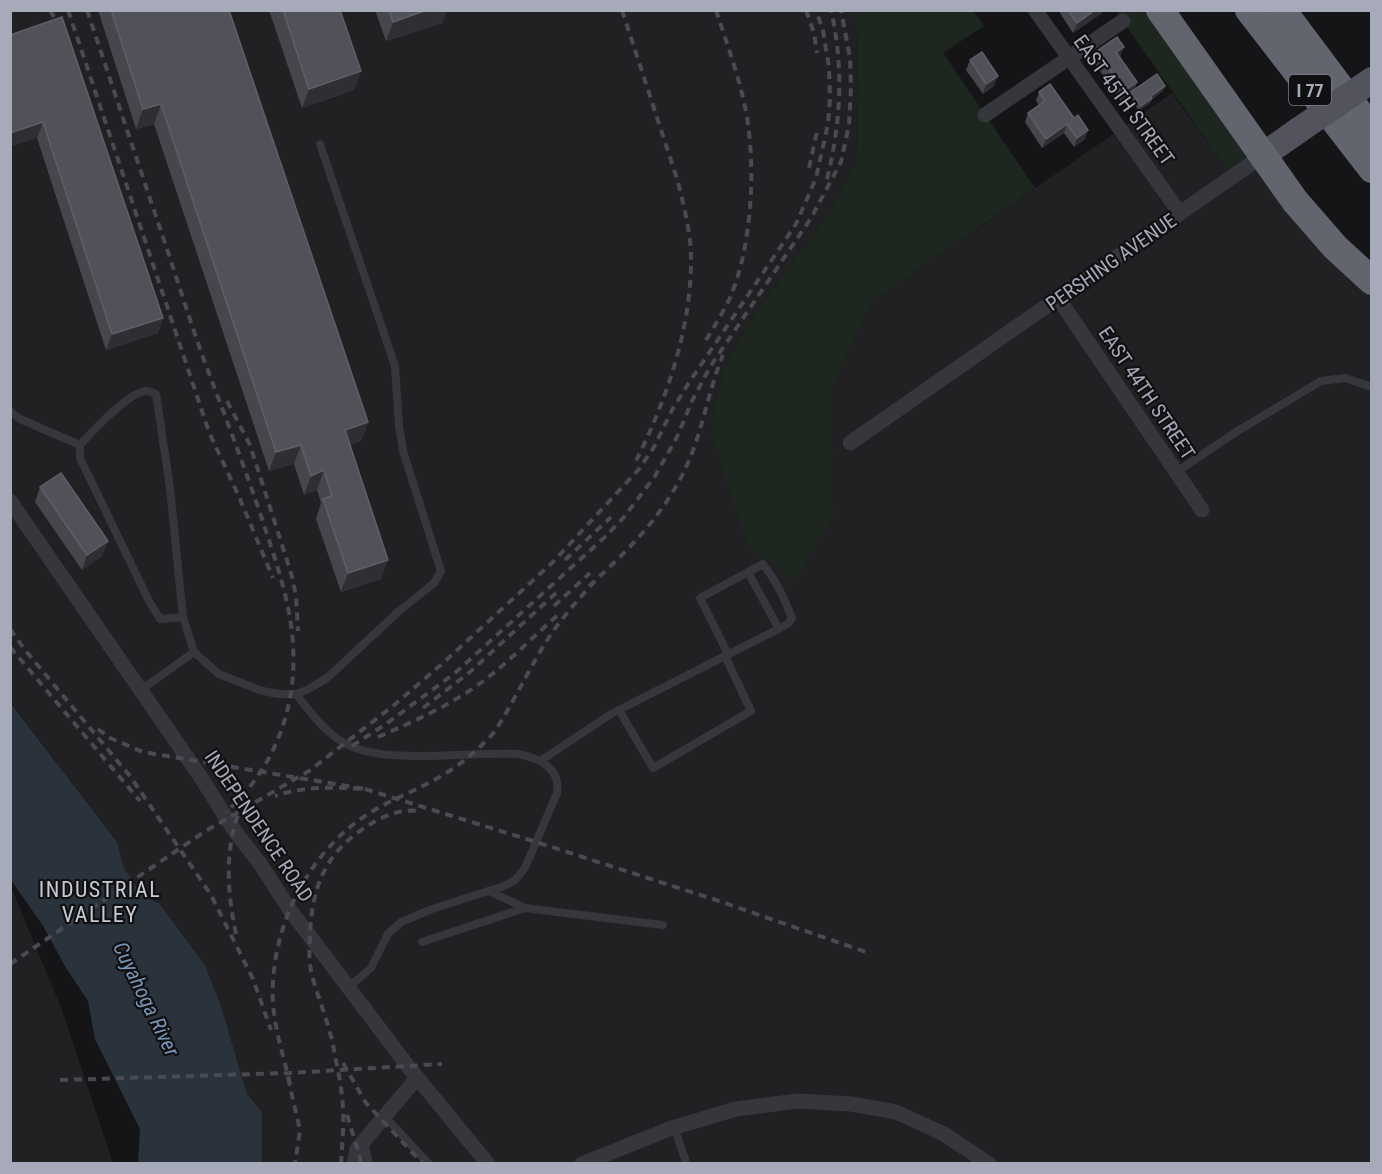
<svg xmlns="http://www.w3.org/2000/svg" width="1382" height="1174" viewBox="0 0 1382 1174" font-family="'Roboto Condensed',sans-serif">
<style>
.built{fill:#212124}
.green{fill:#1d261f}
.water{fill:#2a333c}
.lines{fill:none;stroke-linecap:round;stroke-linejoin:round}
.lane{stroke:#36373d;stroke-width:8}
.street{stroke:#36373d;stroke-width:15}
.primary{stroke:#52535c;stroke-width:26}
.highway{stroke:#62646e;stroke-width:28}
.rail{stroke:#494a52;stroke-width:4;stroke-dasharray:8 6;stroke-linecap:butt}
.primary-bridge{stroke:#52535c;stroke-width:26}
.wall{fill:#46464d}
.shaded-wall{fill:#2e2e33}
.building{fill:#515159;stroke:#5e5f68;stroke-width:1.5}
.labels{text-anchor:middle;dominant-baseline:central;stroke-width:4.5;stroke-linejoin:round;paint-order:stroke}
.shield{fill:#101012;stroke:#797c87;stroke-width:1.5}
.shield-label{font-size:18px;font-weight:bold;fill:#a6aab9}
.street-label{font-size:20px;fill:#a6aab9;stroke:#101012}
.water-label{font-size:21px;font-style:italic;fill:#7a96b6;stroke:#101012}
.quarter-label{font-size:22px;letter-spacing:1.5px;fill:#c7cad4;stroke:#101012}
</style>
<rect width="100%" height="100%" fill="#151517"/>
<g class="built">
<path d="M 10,11 L 851,11 L 858,35 L 856,161 L 825,219 L 752,318 L 723,369 L 710,430 L 834,515 L 832,389 L 872,302 L 1172,93 L 1232,177 L 1262,156 L 1371,281 L 1371,1163 L 262,1163 L 262,1112 L 247,1094 L 221,1006 L 205,965 L 159,903 L 143,896 L 124,868 L 117,842 L 11,702 Z"/>
<path d="M 11,887 L 62,1010 L 113,1163 L 11,1163 Z"/>
</g>
<g class="green">
<path d="M 851,11 L 973,11 L 984,26 L 943,53 L 1035,188 L 872,302 L 832,389 L 834,515 L 795,581 L 748,545 L 710,430 L 723,369 L 752,318 L 825,219 L 856,161 L 858,36 Z"/>
<path d="M 1116,11 L 1160,11 L 1262,156 L 1232,177 Z"/>
</g>
<path class="water" d="M 10,702 L 117,842 L 124,868 L 143,896 L 159,903 L 205,965 L 221,1006 L 247,1094 L 262,1112 L 262,1163 L 138,1163 L 140,1129 L 95,1039 L 88,1001 L 66,968 L 43,926 L 11,880 Z"/>
<g class="lines">
<g class="lane">
<path d="M 10,411 L 20,419 L 80,445"/>
<path d="M 1175,473 L 1236,432 L 1321,381 L 1345,378 L 1372,387"/>
<path d="M 748,572 L 779,629"/>
<path d="M 183,617 L 160,619 L 149,601 L 80,458 L 80,445 C 92,432 129,391 147,391 C 148,391 154,393 156,394 L 170,488 L 183,617 L 194,652"/>
<path d="M 141,690 L 194,652 L 219,674 L 262,691 L 279,694 L 296,694 L 307,690 L 327,678 L 398,612 L 434,583 L 441,571 L 403,451 L 399,426 L 395,366 L 320,144"/>
<path d="M 296,694 C 311,713 326,734 348,745 C 390,765 471,751 518,754 C 539,758 561,768 557,793 L 525,868 L 515,880 L 504,886 L 432,909 L 401,922 L 388,934 L 371,968 L 349,987"/>
<path d="M 619,710 L 653,768 L 751,711 L 725,656"/>
<path d="M 540,761 L 611,714 L 788,624 L 792,618 C 784,598 777,582 763,564 L 700,598 L 728,654"/>
<path d="M 489,891 L 525,908 L 663,925"/>
<path d="M 422,942 L 525,908"/>
<path d="M 384,1116 L 429,1164"/>
<path d="M 674,1127 L 685,1159 L 685,1164"/>
<path d="M 364,1142 L 369,1164"/>
</g>
<g class="street">
<path d="M 1035,10 L 1180,213"/>
<path d="M 985,115 L 1123,21"/>
<path d="M 1058,298 L 1202,510"/>
<path d="M 850,443 L 1262,156"/>
<path d="M 10,501 L 200,776 L 234,830 L 261,865 L 290,910 L 407,1065 L 488,1164"/>
<path d="M 354,1164 L 357,1149 L 417,1078"/>
<path d="M 582,1164 L 669,1129 L 736,1109 L 797,1101 L 851,1104 L 896,1112 L 944,1134 L 989,1164"/>
</g>
<path class="primary" d="M 1262,156 L 1299,130"/>
<g class="highway">
<path d="M 1160,10 L 1295,201 L 1335,247 L 1372,281"/>
<path d="M 1249,10 L 1372,169"/>
<path d="M 1282,10 L 1372,130"/>
</g>
<g class="rail">
<path d="M 50,10 L 63,34"/>
<path d="M 68,10 L 209,432 L 240,499 L 273,578"/>
<path d="M 87,10 C 113,88 139,166 165,243 C 178,282 190,321 204,360 C 225,416 247,473 266,531 C 278,567 291,607 293,645 C 297,709 274,769 226,812"/>
<path d="M 622,10 L 678,182 C 684,206 690,230 691,255 C 692,327 667,399 635,463"/>
<path d="M 806,10 L 814,33 L 817,53"/>
<path d="M 809,168 L 818,127"/>
<path d="M 827,179 C 841,122 844,68 831,10"/>
<path d="M 706,340 C 714,327 722,314 729,300 C 753,246 757,160 744,102 C 737,71 726,41 716,10"/>
<path d="M 227,401 L 250,445 L 291,573 L 296,596 L 298,631"/>
<path d="M 565,560 L 611,517"/>
<path d="M 589,586 C 628,551 665,514 687,465 C 703,430 708,391 723,355"/>
<path d="M 554,606 L 590,573"/>
<path d="M 10,629 L 25,650 L 130,776 L 211,895 L 253,979 L 271,1030"/>
<path d="M 10,647 L 140,801"/>
<path d="M 423,708 L 470,672 L 557,592"/>
<path d="M 98,729 L 110,738 L 143,752 L 365,789 C 335,787 304,786 275,796"/>
<path d="M 378,737 C 417,720 458,702 491,675 C 515,656 537,633 560,613"/>
<path d="M 352,746 L 386,724 L 455,673 L 606,536 L 624,517 L 655,476 L 677,437 L 692,401 L 710,367 L 811,218 L 841,162 L 849,125 L 851,87 L 850,58 L 841,10"/>
<path d="M 365,789 L 536,842 L 716,900 L 866,952"/>
<path d="M 236,934 C 227,891 224,848 241,807"/>
<path d="M 10,964 L 204,832 L 309,771 L 393,706 L 443,663 L 553,562 L 639,469 L 654,447 L 672,410 L 690,381 L 796,224 L 816,178 L 828,124 L 830,99 L 829,67 L 823,31 L 816,10"/>
<path d="M 343,1063 L 366,1103 L 423,1164"/>
<path d="M 288,1078 L 300,1130 L 295,1164"/>
<path d="M 60,1080 L 289,1073 L 442,1064"/>
<path d="M 290,1084 C 284,1058 275,1031 273,1004 C 269,932 305,856 365,816 C 387,801 411,793 434,780 C 453,770 470,757 485,742 C 494,734 500,723 506,713 C 519,690 531,667 544,645 C 558,622 576,602 595,581"/>
<path d="M 347,1115 L 362,1164"/>
<path d="M 341,1164 C 342,1146 344,1126 343,1108 C 342,1088 337,1065 333,1045 C 328,1021 318,998 312,975 C 309,963 309,950 310,938 C 311,894 322,857 360,831 C 377,819 397,808 419,811"/>
</g>
<path class="primary-bridge" d="M 1299,130 L 1372,80"/>
</g>
<g class="wall">
<path d="M 98,10 L 229,10 L 368,422 L 361,441 L 350,445 L 381,579 L 341,592 L 316,519 L 321,503 L 317,490 L 304,495 L 294,464 L 269,471 L 154,124 L 136,129 Z"/>
<path d="M 269,10 L 340,10 L 361,71 L 354,90 L 302,108 Z"/>
<path d="M 375,10 L 447,10 L 442,23 L 386,41 Z"/>
<path d="M 1058,10 L 1103,10 L 1102,13 L 1073,33 Z"/>
<path d="M 10,35 L 163,318 L 158,333 L 106,350 L 37,138 Z"/>
<path d="M 1097,51 L 1120,57 L 1137,82 L 1134,91 L 1165,86 L 1163,91 L 1152,99 L 1150,103 L 1139,111 L 1130,97 L 1131,93 L 1121,101 L 1093,61 Z"/>
<path d="M 970,60 L 994,86 L 983,94 L 966,70 Z"/>
<path d="M 1039,92 L 1085,139 L 1074,147 L 1064,133 L 1042,148 L 1025,122 L 1028,113 L 1039,106 L 1036,100 Z"/>
<path d="M 40,487 L 108,541 L 102,556 L 82,570 L 35,502 Z"/>
</g>
<g class="shaded-wall">
<path d="M 427,10 L 447,10 L 442,23 L 386,41 L 393,22 Z"/>
<path d="M 1095,10 L 1103,10 L 1102,13 L 1073,33 L 1077,23 Z"/>
<path d="M 1124,47 L 1120,57 L 1116,52 Z"/>
<path d="M 361,71 L 354,90 L 302,108 L 309,89 Z"/>
<path d="M 998,76 L 994,86 L 983,94 L 986,84 Z"/>
<path d="M 1137,82 L 1133,92 L 1121,101 L 1124,91 Z"/>
<path d="M 1165,86 L 1163,91 L 1152,99 L 1150,103 L 1139,111 L 1141,106 L 1151,96 Z"/>
<path d="M 161,104 L 154,124 L 136,129 L 143,109 Z"/>
<path d="M 43,122 L 37,138 L 10,147 L 10,133 Z"/>
<path d="M 1067,124 L 1064,133 L 1042,148 L 1046,139 Z"/>
<path d="M 1088,130 L 1085,139 L 1074,147 L 1077,138 Z"/>
<path d="M 163,318 L 158,333 L 106,350 L 112,334 Z"/>
<path d="M 368,422 L 361,441 L 338,450 L 345,430 Z"/>
<path d="M 301,445 L 294,464 L 269,471 L 276,452 Z"/>
<path d="M 324,470 L 317,490 L 304,495 L 311,476 Z"/>
<path d="M 108,541 L 102,556 L 82,570 L 87,555 Z"/>
<path d="M 388,560 L 381,579 L 341,592 L 348,573 Z"/>
</g>
<g class="building">
<path d="M 111,10 L 229,10 L 368,422 L 345,430 L 388,560 L 348,573 L 323,499 L 332,496 L 324,470 L 311,476 L 301,445 L 276,452 L 161,104 L 143,109 Z"/>
<path d="M 283,10 L 340,10 L 361,71 L 309,89 Z"/>
<path d="M 389,10 L 427,10 L 393,22 Z"/>
<path d="M 1068,10 L 1095,10 L 1077,23 Z"/>
<path d="M 62,17 L 163,318 L 112,334 L 43,122 L 10,133 L 10,35 Z"/>
<path d="M 1117,37 L 1124,47 L 1116,52 L 1137,82 L 1124,91 L 1097,51 Z"/>
<path d="M 982,52 L 998,76 L 986,84 L 970,60 Z"/>
<path d="M 1157,74 L 1165,86 L 1151,96 L 1152,98 L 1141,106 L 1131,92 Z"/>
<path d="M 1050,84 L 1074,118 L 1078,115 L 1088,130 L 1077,138 L 1067,124 L 1046,139 L 1028,113 L 1045,101 L 1039,92 Z"/>
<path d="M 61,473 L 108,541 L 87,555 L 40,487 Z"/>
</g>
<g class="labels">
<rect class="shield" x="1289" y="75" width="42" height="30" rx="4.5"/>
<g class="shield-label">
<text x="1310" y="90">I 77</text>
</g>
<g class="street-label">
<text transform="translate(1124 100) rotate(54)">EAST 45TH STREET</text>
<text transform="translate(1111 262) rotate(-35)">PERSHING AVENUE</text>
<text transform="translate(1147 393) rotate(56)">EAST 44TH STREET</text>
<text transform="translate(259 826) rotate(56)">INDEPENDENCE ROAD</text>
</g>
<g class="water-label">
<text transform="translate(146 999) rotate(64)">Cuyahoga River</text>
</g>
<g class="quarter-label">
<text x="100" y="889">INDUSTRIAL<tspan x="100" dy="25">VALLEY</tspan></text>
</g>
</g>
<rect width="1382" height="1174" fill="none" stroke="#a6aab9" stroke-width="24"/>
</svg>
